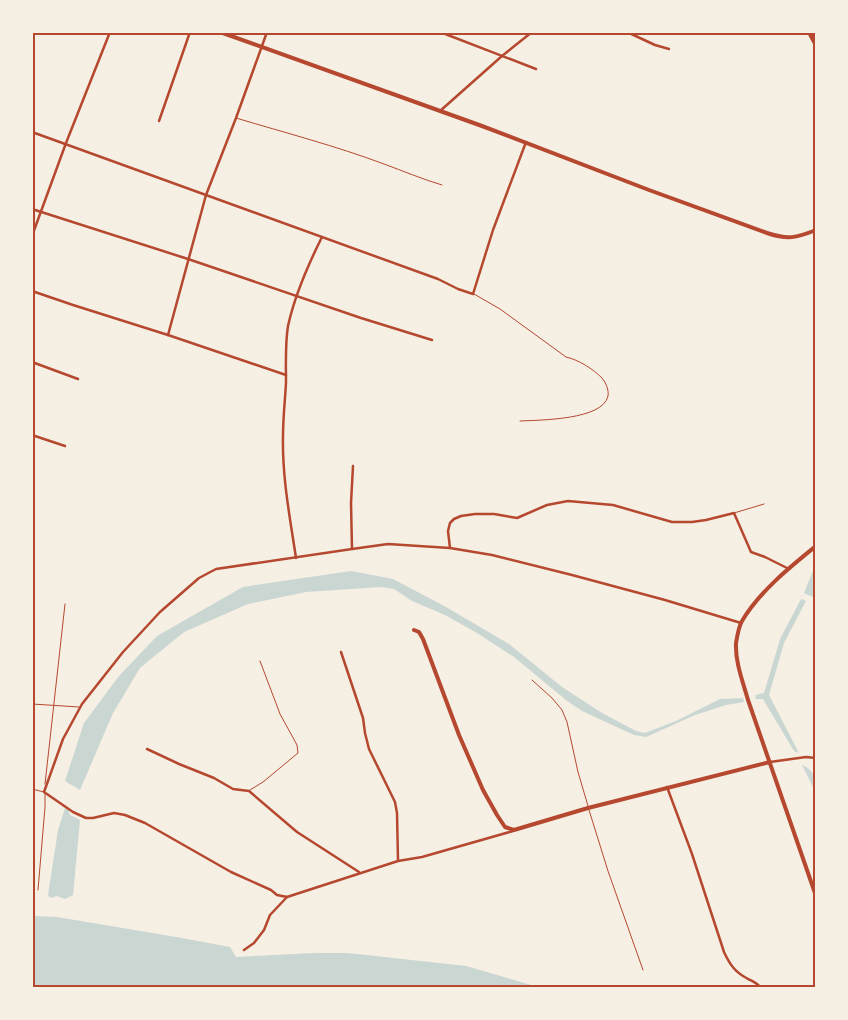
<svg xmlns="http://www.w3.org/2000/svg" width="848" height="1020" viewBox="0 0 848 1020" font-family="Ubuntu,sans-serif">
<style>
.water{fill:#c9d6d2}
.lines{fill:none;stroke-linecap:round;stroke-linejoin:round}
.service{stroke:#b5482f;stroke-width:1}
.minor{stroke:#b5482f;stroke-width:2.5}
.tertiary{stroke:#b5482f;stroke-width:4}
.secondary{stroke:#b5482f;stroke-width:4}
.primary{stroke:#b5482f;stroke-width:4.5}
.neatline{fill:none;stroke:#b5482f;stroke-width:2}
</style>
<rect width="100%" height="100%" fill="#f6efe4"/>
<g class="water">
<path d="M 815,566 L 815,588 L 813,597 L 804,593 L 814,568 Z"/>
<path d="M 351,571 L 393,579 L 446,607 L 509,644 L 562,687 L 602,713 L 636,731 L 645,733 L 676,721 L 720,699 L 743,698 L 744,702 L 726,705 L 695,715 L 646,737 L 634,735 L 582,711 L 566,700 L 514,657 L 477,633 L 445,615 L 412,601 L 394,589 L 381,587 L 306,592 L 248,604 L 184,632 L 140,668 L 113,713 L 80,790 L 65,781 L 84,723 L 119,676 L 157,636 L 243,587 Z"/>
<path d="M 801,599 L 806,601 L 784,643 L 769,695 L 799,753 L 794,751 L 763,699 L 755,699 L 756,695 L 764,693 L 780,639 Z"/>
<path d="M 802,765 C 815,771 816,779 815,791 Z"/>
<path d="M 65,808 L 68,809 L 70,815 L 80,820 L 73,895 L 65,899 L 57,896 L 51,898 L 48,895 L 58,830 Z"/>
<path d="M 33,916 L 57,917 L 176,937 L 230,947 L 236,957 L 315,953 L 348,953 L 466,966 L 538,987 L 33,987 Z"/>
</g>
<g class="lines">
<g class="service">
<path d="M 236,118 C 286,133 336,146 384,164 C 403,171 422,179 442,185"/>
<path d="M 474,294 L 500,309 L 566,357 C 579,360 593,369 602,378 C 606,383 609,390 608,396 C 603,420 540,420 520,421"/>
<path d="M 734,513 L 764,504"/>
<path d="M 532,680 L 552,698 L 562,710 L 567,722 L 578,772 L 588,806"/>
<path d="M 32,704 L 79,707"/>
<path d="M 45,784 L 65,604"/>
<path d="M 32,789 L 44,792"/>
<path d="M 250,790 L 263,782 L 298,753 L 297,745 L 280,714 L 260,661"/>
<path d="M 589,810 L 608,871 L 643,970"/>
<path d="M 38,890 L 45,807 L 45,793"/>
</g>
<g class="minor">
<path d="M 440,32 L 536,69"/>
<path d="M 627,32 L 655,45 L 669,49"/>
<path d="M 440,111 L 502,56 L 532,32"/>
<path d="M 159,121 L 190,32"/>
<path d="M 32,132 L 438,279 L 458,289 L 473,294 L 493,230 L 526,142"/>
<path d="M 32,209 L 188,259 L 361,318 L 432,340"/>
<path d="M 32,236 L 66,143 L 110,32"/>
<path d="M 32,291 L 73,305 L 168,335 L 286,375"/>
<path d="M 168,335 L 206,195 L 236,118 L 267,32"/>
<path d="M 32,362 L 78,379"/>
<path d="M 32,435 L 65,446"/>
<path d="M 450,548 L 448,531 L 450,523 L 454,519 L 461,516 L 475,514 L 494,514 L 517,518 L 547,505 L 568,501 L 613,505 L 672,522 L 692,522 L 706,520 L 734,513 L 751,552 L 765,557 L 789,569"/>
<path d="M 352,549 L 351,503 L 353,466"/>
<path d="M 296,558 C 290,518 282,477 283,436 C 283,418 285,401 286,383 C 286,364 285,344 288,326 C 295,294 308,265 322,237"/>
<path d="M 341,652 L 363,718 L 365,733 L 369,749 L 395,802 L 397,813 L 398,860"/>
<path d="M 147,749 L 179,764 L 214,778 L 233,789 L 249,791 L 297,832 L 359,872"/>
<path d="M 770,762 L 806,757 L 816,758"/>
<path d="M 667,787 L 692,854 L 724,952 C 730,965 735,972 748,979 C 753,981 757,983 761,988"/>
<path d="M 287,897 L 277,895 L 271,890 L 231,872 L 145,823 L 125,815 L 114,813 L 93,818 L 86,818 L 73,812 L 44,792 L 63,739 L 82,704 L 123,652 L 160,612 L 199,578 L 216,569 L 352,549 L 388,544 L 450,548 L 492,555 L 572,575 L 665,600 L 741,623"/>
<path d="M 244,950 L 254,943 L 264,930 L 270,915 L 287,897 L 398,861 L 422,857 L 513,831"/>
</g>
<g class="tertiary">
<path d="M 816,546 C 790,567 759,592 742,621 C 739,626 737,637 736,643 C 735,662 743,682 748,700 L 816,896"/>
<path d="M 414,630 L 419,632 L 423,639 L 459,735 L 483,790 L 497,815 L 505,827 L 514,830 L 588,808 L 770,762"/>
</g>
<path class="secondary" d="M 220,32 L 482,126 L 649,190 L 767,233 C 788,240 796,238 816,230"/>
<path class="primary" d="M 809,32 L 816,45"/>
</g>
<rect width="848" height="1020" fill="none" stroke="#f6efe4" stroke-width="68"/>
<rect x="34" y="34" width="780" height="952" class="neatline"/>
</svg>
